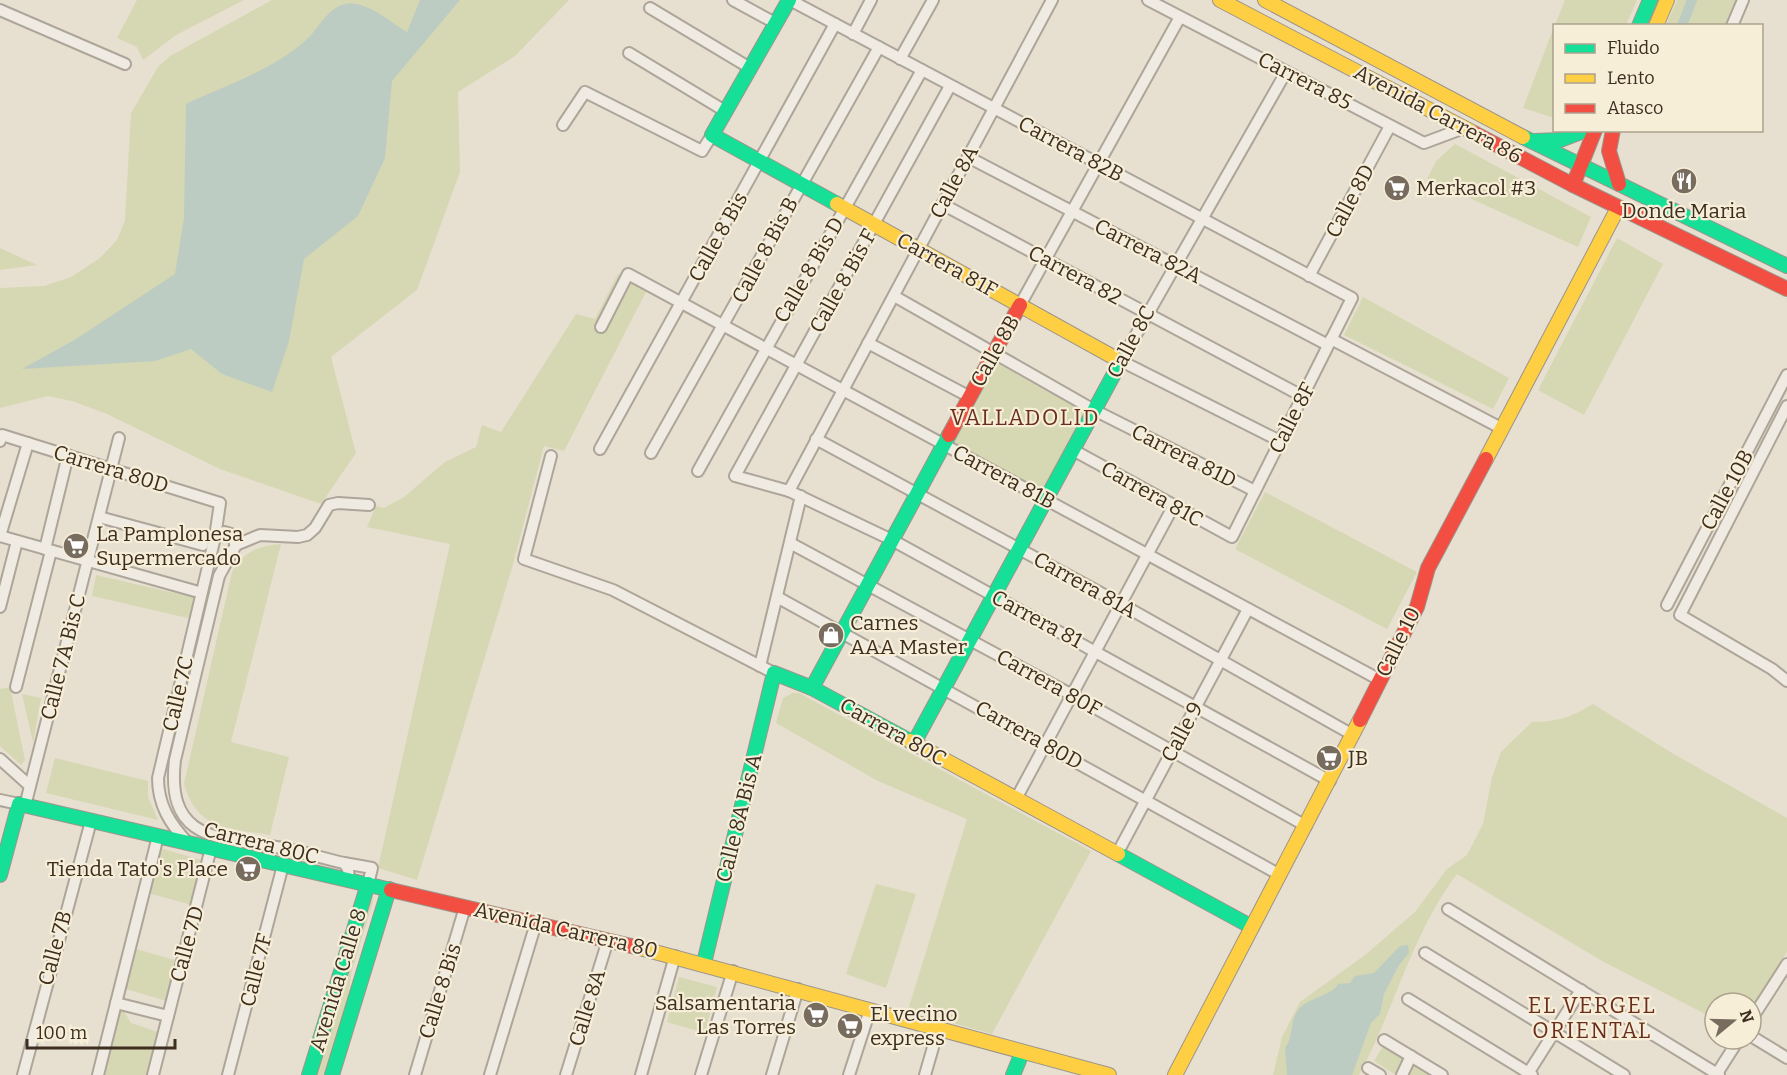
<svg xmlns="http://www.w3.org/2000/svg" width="1787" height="1075" viewBox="0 0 1787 1075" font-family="Bitter,serif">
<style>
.green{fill:#d6d7b3}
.water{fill:#bcccc2}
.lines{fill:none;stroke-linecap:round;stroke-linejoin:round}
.canal{stroke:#bcccc2;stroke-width:10}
.street-casing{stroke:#ada599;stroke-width:14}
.fast-casing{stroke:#9c958a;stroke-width:16}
.slow-casing{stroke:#9c958a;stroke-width:16}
.jam-casing{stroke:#9c958a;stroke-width:16}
.street{stroke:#efebe3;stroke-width:10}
.fast{stroke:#16e098;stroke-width:14}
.slow{stroke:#ffcf43;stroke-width:14}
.jam{stroke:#f24e42;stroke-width:14}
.labels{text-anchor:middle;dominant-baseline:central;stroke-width:4.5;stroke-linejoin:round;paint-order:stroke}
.street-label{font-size:21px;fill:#3d2e20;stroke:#f7eed8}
.poi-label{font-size:21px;fill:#3d2e20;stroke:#f7eed8;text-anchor:start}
.neighbourhood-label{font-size:22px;letter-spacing:1.5px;fill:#6b2e1e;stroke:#f7eed8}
</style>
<rect width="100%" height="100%" fill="#e7e0d1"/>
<g class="green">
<path d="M 137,0 L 244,0 L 176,35 L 143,60 L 137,47 L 117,38 Z"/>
<path d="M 272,0 L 569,0 L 515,56 L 458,92 L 460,172 L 417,290 L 331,357 L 356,453 L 321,504 L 220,469 L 107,414 L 72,401 L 48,396 L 0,408 L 0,288 L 44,286 L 71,277 L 100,258 L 117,240 L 125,220 L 131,113 L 158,67 L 170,56 Z"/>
<path d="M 1565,0 L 1637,0 L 1626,25 L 1555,25 Z"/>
<path d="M 1677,0 L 1737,0 L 1726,25 L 1666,25 Z"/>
<path d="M 1554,27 L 1554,118 L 1523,108 Z"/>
<path d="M 1455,144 L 1591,217 L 1578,247 L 1427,179 L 1436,161 Z"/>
<path d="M 1617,238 L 1663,264 L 1584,415 L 1538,390 Z"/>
<path d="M 0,248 L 37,265 L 0,270 Z"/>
<path d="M 618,274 L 646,292 L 564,451 L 544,446 L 512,568 L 417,880 L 378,868 L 450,544 L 367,527 L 376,506 L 384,508 L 404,497 L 445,462 L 476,447 L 482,425 L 501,432 L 576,314 L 595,319 Z"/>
<path d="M 1363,297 L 1509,378 L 1493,409 L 1344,335 Z"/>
<path d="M 997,363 L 1086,413 L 1042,494 L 952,443 Z"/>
<path d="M 1265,492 L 1417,572 L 1387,629 L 1235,549 Z"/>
<path d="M 281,544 L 231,742 L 289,757 L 270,835 C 228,828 197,830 184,784 L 232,572 C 244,551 258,546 281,544 Z"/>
<path d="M 96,575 L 196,598 L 192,619 L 92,596 Z"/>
<path d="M 10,687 L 25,760 L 21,765 L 0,746 L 0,689 Z"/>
<path d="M 793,693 L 799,693 L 1091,851 L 992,1034 L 908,1010 L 967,819 L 878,781 L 776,723 L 783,698 Z"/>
<path d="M 22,694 L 41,698 L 33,743 Z"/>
<path d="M 1593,704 L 1672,753 L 1787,818 L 1787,952 L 1751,1010 L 1751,1003 L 1715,1003 L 1715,1019 L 1602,961 L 1457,874 C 1411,935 1395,1009 1359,1075 L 1273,1075 L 1282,1037 L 1300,1002 L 1365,955 L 1415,912 L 1447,869 L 1467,855 L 1483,824 L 1492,777 L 1501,752 L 1532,722 C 1556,722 1572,717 1593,704 Z"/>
<path d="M 55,758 L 148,781 L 148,797 L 158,820 L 46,793 Z"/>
<path d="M 160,848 L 205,861 L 192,905 L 148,893 Z"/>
<path d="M 876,884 L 916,894 L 886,988 L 846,974 Z"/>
<path d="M 372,896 L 373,902 L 352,970 L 346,1011 L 327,1075 L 314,1075 Z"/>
<path d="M 133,948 L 178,961 L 167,1001 L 122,988 Z"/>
<path d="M 679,977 L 717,987 L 705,1033 L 667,1022 Z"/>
<path d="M 119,1009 L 125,1013 L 131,1023 L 158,1032 L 148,1075 L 103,1075 Z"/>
<path d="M 1383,1046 L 1431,1075 L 1396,1075 L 1374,1061 Z"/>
</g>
<g class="water">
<path d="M 420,0 L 460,0 L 392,81 L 385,158 L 358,216 L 304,259 L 289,341 L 272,392 L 222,374 L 191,349 L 155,361 L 22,369 L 76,339 L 175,274 L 184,218 L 186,104 C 225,86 272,70 305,41 C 318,30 326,9 345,4 C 366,0 390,22 407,32 Z"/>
<path d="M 1408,945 L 1409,953 L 1399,965 L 1384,994 L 1380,1014 L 1371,1023 L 1352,1075 L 1287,1075 L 1285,1048 C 1294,1037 1289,1021 1299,1009 C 1309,997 1332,996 1338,984 L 1350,983 L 1355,976 L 1374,973 L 1400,946 Z"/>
</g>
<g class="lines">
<path class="canal" d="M 1682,26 L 1692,0"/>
<defs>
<g id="street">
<path d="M 733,0 L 775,23"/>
<path d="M 790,0 L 1352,298 L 1232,537 L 1073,450"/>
<path d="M 1148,0 L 1424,143 L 1464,128"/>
<path d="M 650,8 L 750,68"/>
<path d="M 0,10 L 125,64"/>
<path d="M 1732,26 L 1743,0"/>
<path d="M 853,34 L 871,0"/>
<path d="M 629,53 L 725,111"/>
<path d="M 900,59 L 933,0"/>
<path d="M 950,86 L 735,476 L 789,491 L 892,540 L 1330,781"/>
<path d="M 563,125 L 585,92 L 702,151 L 712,135"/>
<path d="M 968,157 L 1328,345"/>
<path d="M 942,204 L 1302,396"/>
<path d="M 1309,276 L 1390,126"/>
<path d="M 894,296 L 1094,410 L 1255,491"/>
<path d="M 1020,305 L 1180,17"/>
<path d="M 601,327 L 628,274 L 1380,680"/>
<path d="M 1331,339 L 1501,428"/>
<path d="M 868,343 L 970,397"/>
<path d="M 1787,406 L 1680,615 L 1772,669 L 1787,681"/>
<path d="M 816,439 L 1121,604 L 1353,735"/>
<path d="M 0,441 L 2,435 L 220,503 L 215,537 L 158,778 C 158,805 170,824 188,843"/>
<path d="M 1280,441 L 1121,361 L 1286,72"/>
<path d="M 600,449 L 835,24"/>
<path d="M 651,453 L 879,47"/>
<path d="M 551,456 L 524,559 L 613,590 L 774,673"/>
<path d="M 698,471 L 922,70"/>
<path d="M 789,491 L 1052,0"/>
<path d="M 99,517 L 203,545"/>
<path d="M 0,536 L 195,591"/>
<path d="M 0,536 L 28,443"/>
<path d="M 215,537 L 224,532 L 231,534 L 236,545 L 219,576 L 175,760 C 166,838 214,838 276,847 C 299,850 321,858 344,863 L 348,869 L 349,880"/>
<path d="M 790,543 L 1072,695 L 1306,826"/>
<path d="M 236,545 L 260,535 L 298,537 L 307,535 L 315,528 L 329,505 L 338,503 L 369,505"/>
<path d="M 45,549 L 68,455"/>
<path d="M 777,597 L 1280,875"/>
<path d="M 1667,605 L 1787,375"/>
<path d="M 0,607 L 17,541"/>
<path d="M 760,666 L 801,496"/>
<path d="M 16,687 L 51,551"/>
<path d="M 0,759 L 30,786"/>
<path d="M 1016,799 L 1174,505"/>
<path d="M 0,800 L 19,804"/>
<path d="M 25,806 L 119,438"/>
<path d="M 1117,854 L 1248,609"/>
<path d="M 344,863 L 372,868 L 368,884"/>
<path d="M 1448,909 L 1719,1075"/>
<path d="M 1425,953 L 1624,1075"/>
<path d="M 1408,999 L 1532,1075"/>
<path d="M 116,1003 L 168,1016"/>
<path d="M 1751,1020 L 1787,964"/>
<path d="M 1751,1036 L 1787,1058"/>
<path d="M 1384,1040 L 1442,1075"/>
<path d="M 1368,1068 L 1380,1075"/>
<path d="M 23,1075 L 91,821"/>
<path d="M 98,1075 L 158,836"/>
<path d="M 153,1075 L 211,848"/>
<path d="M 228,1075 L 283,865"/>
<path d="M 415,1075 L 465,907"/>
<path d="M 490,1075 L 536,923"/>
<path d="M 566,1075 L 608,940"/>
<path d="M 641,1075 L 675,956"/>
<path d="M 701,1075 L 733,971"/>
<path d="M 772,1075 L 798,989"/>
<path d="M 849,1075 L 870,1010"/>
<path d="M 925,1075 L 938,1030"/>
<path d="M 1402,1075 L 1411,1056"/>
<path d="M 1527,1075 L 1581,990"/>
<path d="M 1716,1075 L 1739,1039"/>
</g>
<g id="fast">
<path d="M 789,0 L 712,135 L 837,204"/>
<path d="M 1639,26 L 1650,0"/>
<path d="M 1523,137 L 1787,266"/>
<path d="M 1534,141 L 1560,140 L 1586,130"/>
<path d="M 812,688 L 949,435"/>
<path d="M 914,743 L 1121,361 L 1115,358"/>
<path d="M 1118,854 L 1252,927"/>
<path d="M 0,875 L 19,804 L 391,890"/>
<path d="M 704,963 L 774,673 L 812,688 L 910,741"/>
<path d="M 309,1075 L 368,884"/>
<path d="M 332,1075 L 389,889"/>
<path d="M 1013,1075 L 1022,1053"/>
</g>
<g id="slow">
<path d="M 1220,0 L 1474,133"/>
<path d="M 1265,0 L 1523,137"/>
<path d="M 1656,26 L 1667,0"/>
<path d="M 837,204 L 1115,358"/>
<path d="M 1486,459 L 1618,208"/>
<path d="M 910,741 L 1118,854"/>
<path d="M 640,948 L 1109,1075"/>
<path d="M 1175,1075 L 1360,720"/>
</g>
<g id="jam">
<path d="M 1613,130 L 1609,151 L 1619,184"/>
<path d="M 1474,133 L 1573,185 L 1787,289"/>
<path d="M 1573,185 L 1595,130"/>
<path d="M 949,435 L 1020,305"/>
<path d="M 1360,720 L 1417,607 L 1428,568 L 1486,459"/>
<path d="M 391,890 L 640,948"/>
</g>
</defs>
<use href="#street" class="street-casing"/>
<use href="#fast" class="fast-casing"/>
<use href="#slow" class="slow-casing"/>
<use href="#jam" class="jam-casing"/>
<use href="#street" class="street"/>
<use href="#fast" class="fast"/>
<use href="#slow" class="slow"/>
<use href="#jam" class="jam"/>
</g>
<defs>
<symbol id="restaurant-disc" viewBox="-11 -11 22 22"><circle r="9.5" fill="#786c5e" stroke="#f7eed8"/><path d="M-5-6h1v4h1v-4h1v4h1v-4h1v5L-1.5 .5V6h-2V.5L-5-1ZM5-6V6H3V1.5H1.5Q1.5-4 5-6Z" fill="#fff"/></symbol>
<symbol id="supermarket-disc" viewBox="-11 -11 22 22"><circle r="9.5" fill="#786c5e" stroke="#f7eed8"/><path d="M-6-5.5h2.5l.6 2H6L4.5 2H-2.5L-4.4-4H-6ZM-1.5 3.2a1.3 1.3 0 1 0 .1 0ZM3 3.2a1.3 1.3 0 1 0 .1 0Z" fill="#fff"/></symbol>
<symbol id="shop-disc" viewBox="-11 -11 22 22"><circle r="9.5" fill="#786c5e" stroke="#f7eed8"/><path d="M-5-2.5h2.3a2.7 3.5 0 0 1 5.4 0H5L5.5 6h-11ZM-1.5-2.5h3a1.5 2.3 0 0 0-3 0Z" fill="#fff"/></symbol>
</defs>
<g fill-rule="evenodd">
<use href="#restaurant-disc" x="1669" y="166" width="30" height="30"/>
<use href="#supermarket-disc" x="1382" y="173" width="30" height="30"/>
<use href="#supermarket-disc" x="61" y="531" width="30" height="30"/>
<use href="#shop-disc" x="816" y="620" width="30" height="30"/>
<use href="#supermarket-disc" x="1314" y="743" width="30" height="30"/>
<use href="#supermarket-disc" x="233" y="854" width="30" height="30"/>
<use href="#supermarket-disc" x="801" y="1000" width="30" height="30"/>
<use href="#supermarket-disc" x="835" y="1011" width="30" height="30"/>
</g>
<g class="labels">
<g class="street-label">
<text transform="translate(1305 81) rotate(27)">Carrera 85</text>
<text transform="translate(1438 114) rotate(28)">Avenida Carrera 86</text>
<text transform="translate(1071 149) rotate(28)">Carrera 82B</text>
<text transform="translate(954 182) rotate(-62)">Calle 8A</text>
<text transform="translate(1350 201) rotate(-62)">Calle 8D</text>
<text transform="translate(718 237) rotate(-61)">Calle 8 Bis</text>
<text transform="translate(765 250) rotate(-62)">Calle 8 Bis B</text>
<text transform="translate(1148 251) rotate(27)">Carrera 82A</text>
<text transform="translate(947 265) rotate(29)">Carrera 81F</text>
<text transform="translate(809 270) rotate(-60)">Calle 8 Bis D</text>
<text transform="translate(1075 275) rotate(28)">Carrera 82</text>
<text transform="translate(843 281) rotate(-61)">Calle 8 Bis F</text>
<text transform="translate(1131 342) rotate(-62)">Calle 8C</text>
<text transform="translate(995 351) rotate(-61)">Calle 8B</text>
<text transform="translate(1292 418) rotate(-63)">Calle 8F</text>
<text transform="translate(1184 456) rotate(27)">Carrera 81D</text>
<text transform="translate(111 469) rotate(17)">Carrera 80D</text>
<text transform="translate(1004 477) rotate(28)">Carrera 81B</text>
<text transform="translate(1727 490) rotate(-62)">Calle 10B</text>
<text transform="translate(1152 494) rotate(29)">Carrera 81C</text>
<text transform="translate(1085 585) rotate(29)">Carrera 81A</text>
<text transform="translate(1037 619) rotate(28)">Carrera 81</text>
<text transform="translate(1398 642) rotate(-64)">Calle 10</text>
<text transform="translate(63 657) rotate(-76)">Calle 7A Bis C</text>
<text transform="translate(1049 683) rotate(29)">Carrera 80F</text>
<text transform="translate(178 694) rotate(-77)">Calle 7C</text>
<text transform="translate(893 732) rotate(29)">Carrera 80C</text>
<text transform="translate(1182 732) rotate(-62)">Calle 9</text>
<text transform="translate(1029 735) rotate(29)">Carrera 80D</text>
<text transform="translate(739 818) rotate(-76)">Calle 8A Bis A</text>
<text transform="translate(261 843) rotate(14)">Carrera 80C</text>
<text transform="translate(566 930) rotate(13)">Avenida Carrera 80</text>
<text transform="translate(187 944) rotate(-75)">Calle 7D</text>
<text transform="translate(55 948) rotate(-75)">Calle 7B</text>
<text transform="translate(256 970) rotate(-76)">Calle 7F</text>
<text transform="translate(338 980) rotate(-73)">Avenida Calle 8</text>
<text transform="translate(440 991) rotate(-73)">Calle 8 Bis</text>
<text transform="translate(587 1008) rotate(-73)">Calle 8A</text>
</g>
<g class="poi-label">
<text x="1416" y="188">Merkacol #3</text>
<text x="1684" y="211" text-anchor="middle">Donde Maria</text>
<text x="96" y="534">La Pamplonesa<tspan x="96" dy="24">Supermercado</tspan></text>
<text x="850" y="623">Carnes<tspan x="850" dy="24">AAA Master</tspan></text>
<text x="1348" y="758">JB</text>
<text x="228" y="869" text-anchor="end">Tienda Tato's Place</text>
<text x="796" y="1003" text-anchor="end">Salsamentaria<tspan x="796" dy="24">Las Torres</tspan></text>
<text x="870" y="1014">El vecino<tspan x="870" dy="24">express</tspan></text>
</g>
<g class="neighbourhood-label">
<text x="1025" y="417">VALLADOLID</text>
<text x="1592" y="1005">EL VERGEL<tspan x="1592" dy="25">ORIENTAL</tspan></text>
</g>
</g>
<rect x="1553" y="24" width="210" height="108" fill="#f7eed8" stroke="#ada18e" stroke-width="1.5"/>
<rect x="1565" y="44" width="30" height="9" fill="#16e098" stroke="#ada18e" stroke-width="1.5"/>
<text x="1607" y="54" font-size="18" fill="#3d2e20">Fluido</text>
<rect x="1565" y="74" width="30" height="9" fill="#ffcf43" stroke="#ada18e" stroke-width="1.5"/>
<text x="1607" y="84" font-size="18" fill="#3d2e20">Lento</text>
<rect x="1565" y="104" width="30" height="9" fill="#f24e42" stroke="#ada18e" stroke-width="1.5"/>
<text x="1607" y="114" font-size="18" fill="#3d2e20">Atasco</text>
<g transform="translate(1733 1021) rotate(71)"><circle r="28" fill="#f7eed8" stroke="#ada18e" stroke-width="1.5"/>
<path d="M0-4.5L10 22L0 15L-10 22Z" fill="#786c5e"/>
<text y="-9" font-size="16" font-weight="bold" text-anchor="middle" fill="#3d2e20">N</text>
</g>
<path d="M27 1039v9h148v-9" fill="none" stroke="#3d2e20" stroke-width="3"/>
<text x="36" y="1039" font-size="18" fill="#3d2e20" stroke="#f7eed8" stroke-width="4.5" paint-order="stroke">100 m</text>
</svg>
